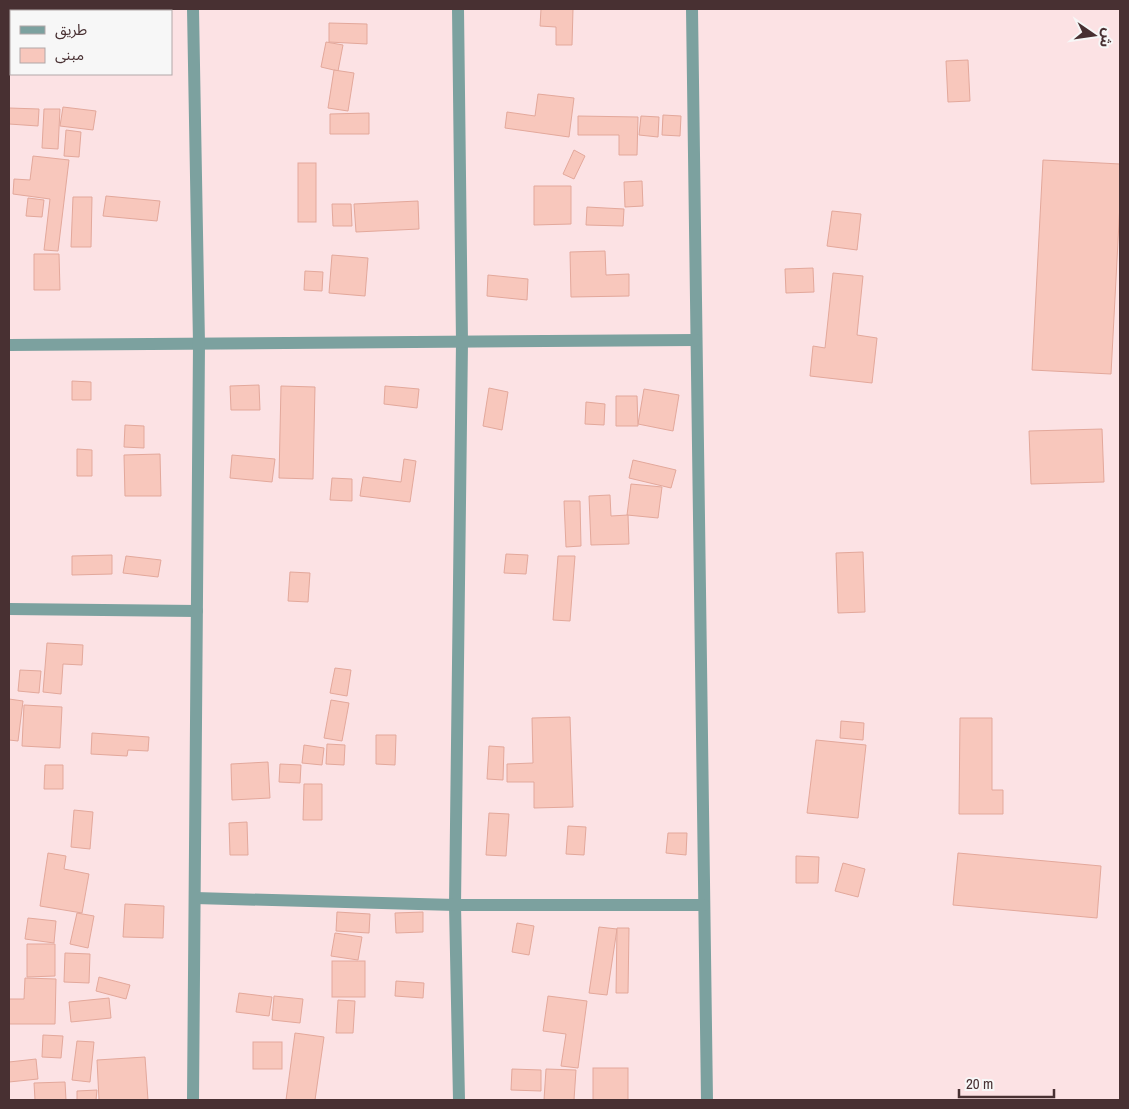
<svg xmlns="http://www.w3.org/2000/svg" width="1129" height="1109" viewBox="0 0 1129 1109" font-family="'Archivo Narrow','Noto Sans Arabic',sans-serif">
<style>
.building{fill:#f8c7bc;stroke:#e3a89b}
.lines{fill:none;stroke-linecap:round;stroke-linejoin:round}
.minor{stroke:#7ca19f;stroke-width:12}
</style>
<rect width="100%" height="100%" fill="#fce2e4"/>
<g class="building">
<path d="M 541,9 L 573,9 L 572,45 L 556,45 L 556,27 L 540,26 Z"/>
<path d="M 329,23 L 367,24 L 367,44 L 329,42 Z"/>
<path d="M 326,42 L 343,45 L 338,71 L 321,67 Z"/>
<path d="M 968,60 L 970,101 L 948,102 L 946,61 Z"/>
<path d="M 334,70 L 354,73 L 348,111 L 328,108 Z"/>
<path d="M 538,94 L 574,98 L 569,137 L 505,128 L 507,112 L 535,116 Z"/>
<path d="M 63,107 L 96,111 L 93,130 L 60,126 Z"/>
<path d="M 9,108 L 39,109 L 38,126 L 9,124 Z"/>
<path d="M 44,109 L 60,109 L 58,149 L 42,148 Z"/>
<path d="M 369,113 L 369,134 L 330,134 L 330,114 Z"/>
<path d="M 663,115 L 681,116 L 680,136 L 662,135 Z"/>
<path d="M 578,116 L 638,117 L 637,155 L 619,155 L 619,135 L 578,135 Z"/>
<path d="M 641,116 L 659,117 L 658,137 L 639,135 Z"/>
<path d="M 66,130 L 81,132 L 79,157 L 64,156 Z"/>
<path d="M 574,150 L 585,156 L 574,179 L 563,174 Z"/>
<path d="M 33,156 L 69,160 L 58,251 L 44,250 L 50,199 L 13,194 L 14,179 L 30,180 Z"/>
<path d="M 1043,160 L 1120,164 L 1120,203 L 1111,374 L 1032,370 Z"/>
<rect x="298" y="163" width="18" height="59"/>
<path d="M 642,181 L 643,206 L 625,207 L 624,182 Z"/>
<path d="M 534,186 L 571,186 L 571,224 L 534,225 Z"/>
<path d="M 106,196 L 160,201 L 157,221 L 103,216 Z"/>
<path d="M 73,197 L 92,197 L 91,247 L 71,247 Z"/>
<path d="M 28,198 L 44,200 L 42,217 L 26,216 Z"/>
<path d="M 418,201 L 419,229 L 356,232 L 354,204 Z"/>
<path d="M 332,204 L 351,204 L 352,226 L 333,226 Z"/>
<path d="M 587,207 L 624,209 L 623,226 L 586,225 Z"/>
<path d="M 832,211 L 861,214 L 857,250 L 827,246 Z"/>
<path d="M 605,251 L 606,275 L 629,274 L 629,296 L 571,297 L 570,252 Z"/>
<path d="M 34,254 L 59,254 L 60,290 L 34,290 Z"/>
<path d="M 332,255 L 368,258 L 365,296 L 329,293 Z"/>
<path d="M 813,268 L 814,292 L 786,293 L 785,269 Z"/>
<path d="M 305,271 L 323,272 L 322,291 L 304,290 Z"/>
<path d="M 833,273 L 863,276 L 857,335 L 877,338 L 872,383 L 810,376 L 813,346 L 825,348 Z"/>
<path d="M 488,275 L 528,279 L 527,300 L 487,296 Z"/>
<path d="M 72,381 L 91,382 L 91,400 L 72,400 Z"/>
<path d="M 259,385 L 260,410 L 231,410 L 230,386 Z"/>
<path d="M 281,386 L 315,387 L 313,479 L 279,478 Z"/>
<path d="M 385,386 L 419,389 L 417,408 L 384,404 Z"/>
<path d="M 489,388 L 508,392 L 502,430 L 483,426 Z"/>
<path d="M 644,389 L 679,395 L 673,431 L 638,424 Z"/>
<path d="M 616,396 L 637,396 L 638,426 L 616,426 Z"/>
<path d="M 586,402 L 605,404 L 604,425 L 585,424 Z"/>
<path d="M 125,425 L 144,426 L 144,448 L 124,447 Z"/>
<path d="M 1102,429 L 1104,482 L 1031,484 L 1029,431 Z"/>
<path d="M 77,449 L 92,450 L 92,476 L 77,476 Z"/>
<path d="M 160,454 L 161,496 L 125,496 L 124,455 Z"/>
<path d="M 232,455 L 275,459 L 272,482 L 230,478 Z"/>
<path d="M 404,459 L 416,461 L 410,502 L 360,496 L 363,477 L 401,482 Z"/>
<path d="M 633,460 L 676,470 L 671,488 L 629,478 Z"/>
<path d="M 332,478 L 352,479 L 352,501 L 330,500 Z"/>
<path d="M 631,484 L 662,487 L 658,518 L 627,515 Z"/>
<path d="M 610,495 L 611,516 L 628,515 L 629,544 L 591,545 L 589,496 Z"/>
<path d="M 564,501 L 580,501 L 581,546 L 566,547 Z"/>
<path d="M 863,552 L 865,612 L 838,613 L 836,553 Z"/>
<path d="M 506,554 L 528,555 L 526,574 L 504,573 Z"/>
<path d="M 112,555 L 112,574 L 72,575 L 72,556 Z"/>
<path d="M 126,556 L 161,560 L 158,577 L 123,573 Z"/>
<path d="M 558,556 L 575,556 L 570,621 L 553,620 Z"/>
<path d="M 290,572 L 310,573 L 308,602 L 288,601 Z"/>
<path d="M 47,643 L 83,645 L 82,665 L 63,664 L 61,694 L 43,692 Z"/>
<path d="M 335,668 L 351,670 L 347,696 L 330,693 Z"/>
<path d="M 20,670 L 41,671 L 39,693 L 18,691 Z"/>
<path d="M 9,699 L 23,701 L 18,741 L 9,740 Z"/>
<path d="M 331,700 L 349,703 L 342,741 L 324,738 Z"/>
<path d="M 24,705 L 62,707 L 60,748 L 22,746 Z"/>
<path d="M 570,717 L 573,807 L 534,808 L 534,782 L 507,782 L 507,764 L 533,763 L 532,718 Z"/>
<path d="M 960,718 L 992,718 L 992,790 L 1003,790 L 1003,814 L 959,814 Z"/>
<path d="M 841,721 L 864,723 L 863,740 L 840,738 Z"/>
<path d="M 92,733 L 149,737 L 148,751 L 128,750 L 127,756 L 91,754 Z"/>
<path d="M 376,735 L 396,735 L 395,765 L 376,764 Z"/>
<path d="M 816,740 L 866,745 L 858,818 L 807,813 Z"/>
<path d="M 327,744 L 345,745 L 344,765 L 326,764 Z"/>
<path d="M 304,745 L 324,748 L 322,765 L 302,763 Z"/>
<path d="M 489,746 L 504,747 L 503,780 L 487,779 Z"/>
<path d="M 268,762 L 270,798 L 232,800 L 231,764 Z"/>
<path d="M 280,764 L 301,765 L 300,783 L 279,782 Z"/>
<path d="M 45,765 L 63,765 L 63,789 L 44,789 Z"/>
<path d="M 304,784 L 322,784 L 322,820 L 303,820 Z"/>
<path d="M 74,810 L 93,812 L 90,849 L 71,847 Z"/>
<path d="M 489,813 L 509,814 L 506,856 L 486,855 Z"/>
<path d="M 247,822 L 248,855 L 230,855 L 229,823 Z"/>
<path d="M 568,826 L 586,827 L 584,855 L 566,854 Z"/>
<path d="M 668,833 L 687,833 L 686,855 L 666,853 Z"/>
<path d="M 48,853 L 66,856 L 64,869 L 89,874 L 82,913 L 40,906 Z"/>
<path d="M 958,853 L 1101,866 L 1097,918 L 953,905 Z"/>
<path d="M 796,856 L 819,857 L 818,883 L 796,883 Z"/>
<path d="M 843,863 L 865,869 L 858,897 L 835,891 Z"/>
<path d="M 125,904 L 164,906 L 163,938 L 123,937 Z"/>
<path d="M 337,912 L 370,914 L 369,933 L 336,931 Z"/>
<path d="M 423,912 L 423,932 L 396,933 L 395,913 Z"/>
<path d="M 77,913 L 94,916 L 88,948 L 70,944 Z"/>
<path d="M 28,918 L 56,921 L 54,943 L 25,939 Z"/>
<path d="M 517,923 L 534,926 L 529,955 L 512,952 Z"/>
<path d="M 599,927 L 617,929 L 607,995 L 589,993 Z"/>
<path d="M 617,928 L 629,928 L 628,993 L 616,993 Z"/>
<path d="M 335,933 L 362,937 L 358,960 L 331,956 Z"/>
<path d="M 27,944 L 55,944 L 55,976 L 27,977 Z"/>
<path d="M 65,953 L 90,954 L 89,983 L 64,982 Z"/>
<rect x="332" y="961" width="33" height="36"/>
<path d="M 99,977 L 130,985 L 126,999 L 96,991 Z"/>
<path d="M 25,978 L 56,979 L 55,1024 L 9,1024 L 9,999 L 24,999 Z"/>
<path d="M 396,981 L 424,983 L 423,998 L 395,996 Z"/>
<path d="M 239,993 L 272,997 L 269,1016 L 236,1012 Z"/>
<path d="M 274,996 L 303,999 L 300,1023 L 272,1020 Z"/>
<path d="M 548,996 L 587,1001 L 578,1068 L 561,1066 L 566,1034 L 543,1031 Z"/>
<path d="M 109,998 L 111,1018 L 71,1022 L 69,1002 Z"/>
<path d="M 338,1000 L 355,1001 L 353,1033 L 336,1033 Z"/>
<path d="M 295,1033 L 324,1037 L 315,1100 L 286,1100 Z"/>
<path d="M 43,1035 L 63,1036 L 61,1058 L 42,1057 Z"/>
<path d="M 77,1041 L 94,1042 L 90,1082 L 72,1080 Z"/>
<rect x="253" y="1042" width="29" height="27"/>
<path d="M 145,1057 L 148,1100 L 99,1100 L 97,1060 Z"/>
<path d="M 36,1059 L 38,1079 L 9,1082 L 9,1062 Z"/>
<rect x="593" y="1068" width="35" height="32"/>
<path d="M 512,1069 L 541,1070 L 541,1091 L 511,1090 Z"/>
<path d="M 546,1069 L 576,1070 L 574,1100 L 544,1100 Z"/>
<path d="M 65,1082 L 66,1100 L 35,1100 L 34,1083 Z"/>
<path d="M 97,1090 L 96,1100 L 77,1100 L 77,1091 Z"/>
</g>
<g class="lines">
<g class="minor">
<path d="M 458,9 L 462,342 L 455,905 L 459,1100"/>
<path d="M 692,9 L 707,1100"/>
<path d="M 9,345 L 696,340"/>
<path d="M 9,609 L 197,611"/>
<path d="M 195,898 L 455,905 L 704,905"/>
<path d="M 193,1100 L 199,344 L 193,9"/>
</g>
</g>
<rect width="1129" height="1109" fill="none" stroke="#483032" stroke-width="20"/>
<rect x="10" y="10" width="162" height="65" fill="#f7f7f7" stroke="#b1a7a8"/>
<rect x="20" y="26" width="25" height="8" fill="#7ca19f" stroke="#b1a7a8"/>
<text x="55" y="35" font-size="15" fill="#483032">طريق</text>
<rect x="20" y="48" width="25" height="15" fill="#f8c7bc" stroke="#b1a7a8"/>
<text x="55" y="60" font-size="15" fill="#483032">مبنى</text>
<g transform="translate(1094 35) rotate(103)" stroke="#f7f7f7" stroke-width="4" paint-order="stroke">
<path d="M0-4L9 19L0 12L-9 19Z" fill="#483032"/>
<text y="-8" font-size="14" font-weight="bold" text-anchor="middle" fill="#483032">ش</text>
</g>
<path d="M959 1089v8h95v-8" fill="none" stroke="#483032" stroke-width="2.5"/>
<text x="966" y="1089" font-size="15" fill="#483032" stroke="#f7f7f7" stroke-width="4" paint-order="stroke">20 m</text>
</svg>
